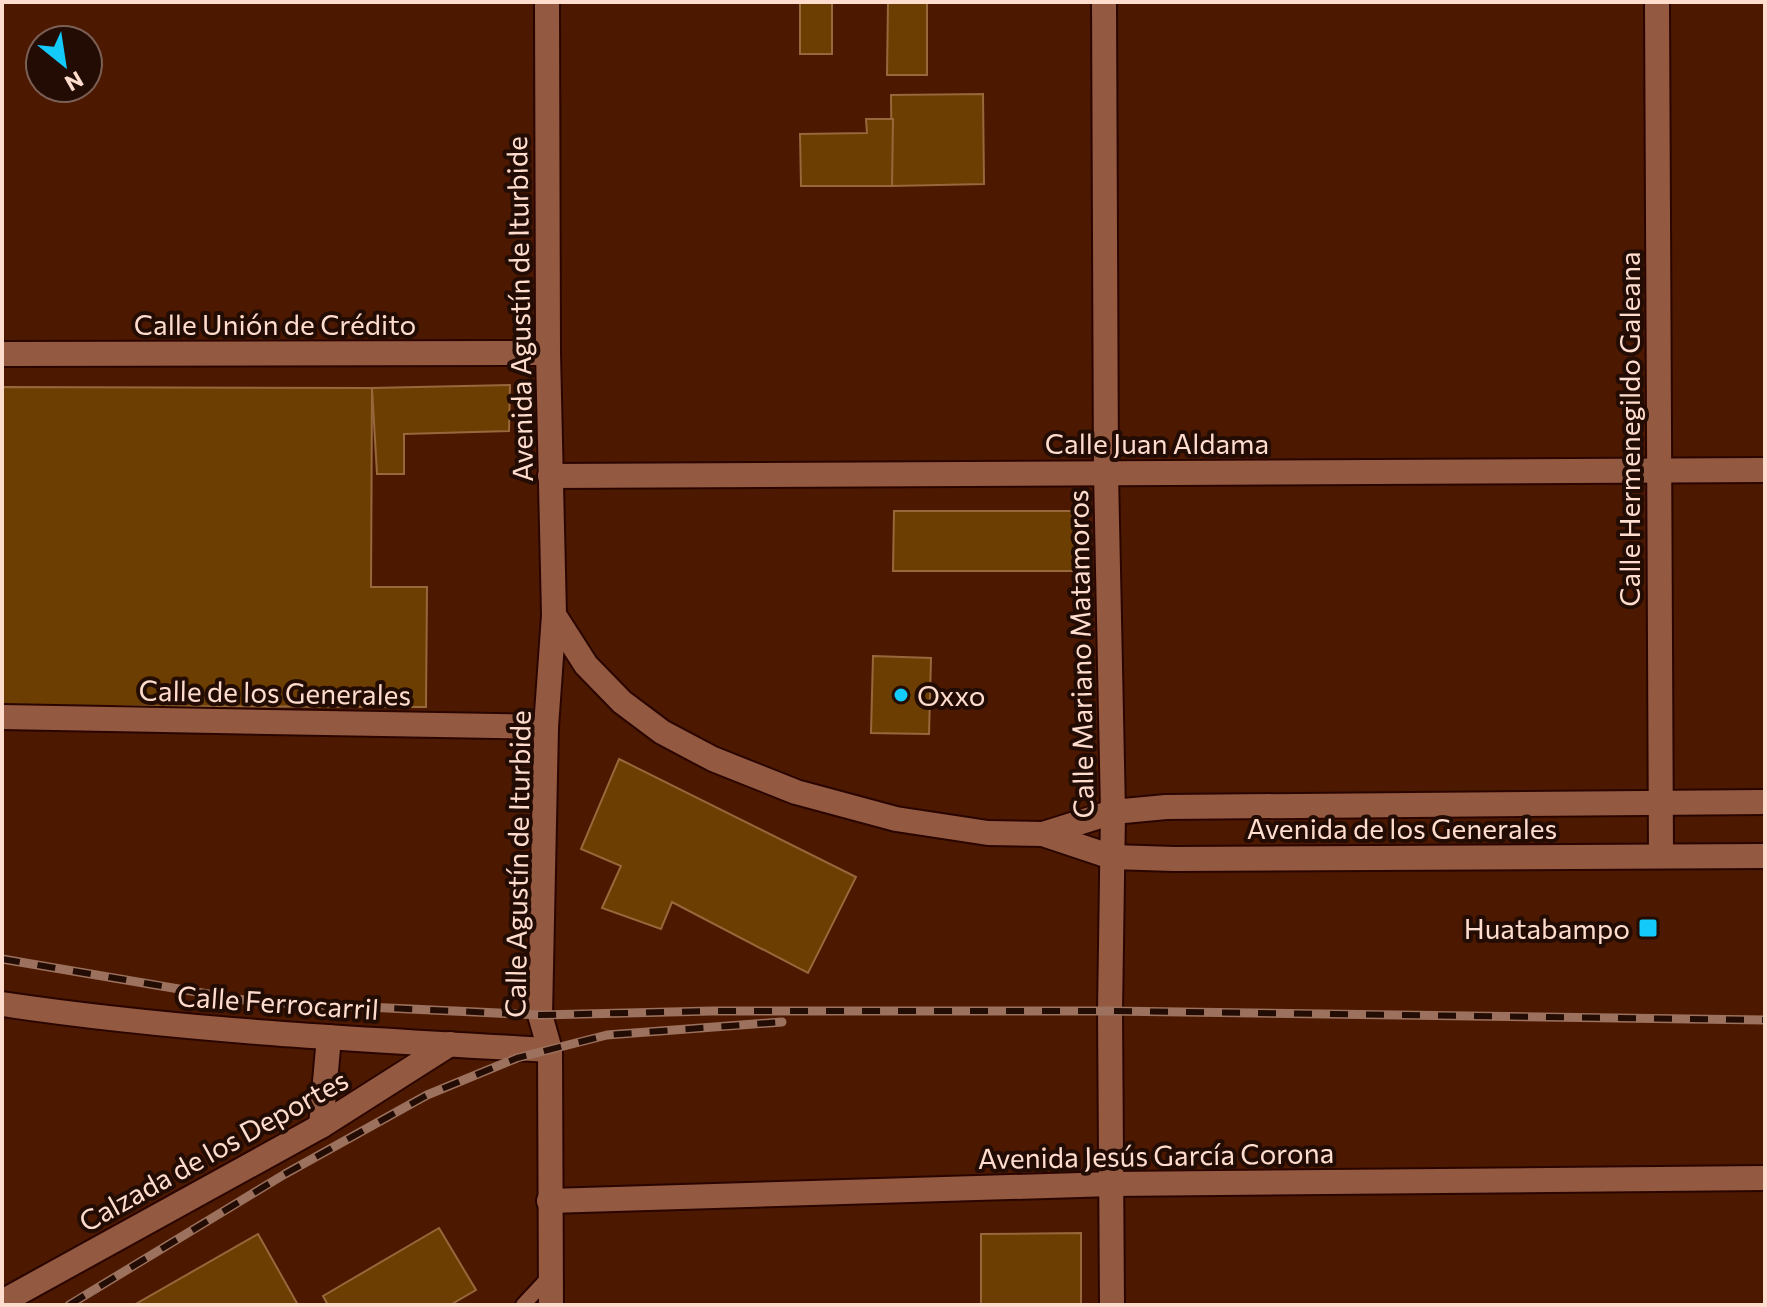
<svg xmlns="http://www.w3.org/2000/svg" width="1767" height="1307" viewBox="0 0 1767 1307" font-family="Commissioner,sans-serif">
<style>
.building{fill:#6d3e01;stroke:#96683b;stroke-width:2}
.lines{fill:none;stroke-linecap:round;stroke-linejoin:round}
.lane-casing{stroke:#2a0500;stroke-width:18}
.street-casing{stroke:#2a0500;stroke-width:28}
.secondary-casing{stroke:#2a0500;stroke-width:28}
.lane{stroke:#945a41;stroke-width:14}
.street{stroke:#945a41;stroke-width:24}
.secondary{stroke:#945a41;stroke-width:24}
.rail-casing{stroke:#9c715d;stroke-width:9}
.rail{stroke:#230c04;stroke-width:6;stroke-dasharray:18;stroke-linecap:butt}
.poi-dot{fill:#14cafb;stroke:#230c04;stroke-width:3}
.labels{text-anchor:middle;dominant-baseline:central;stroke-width:8;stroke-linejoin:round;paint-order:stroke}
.street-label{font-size:28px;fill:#fedcce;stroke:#230c04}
.poi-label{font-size:28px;fill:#fedcce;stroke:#230c04;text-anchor:start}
</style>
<rect width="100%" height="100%" fill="#4c1900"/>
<g class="building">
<rect x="800" y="2" width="32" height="52"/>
<path d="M 888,2 L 927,2 L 927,75 L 887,75 Z"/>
<path d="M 983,94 L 984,184 L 892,186 L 891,95 Z"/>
<path d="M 866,119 L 893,119 L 892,186 L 801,186 L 800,134 L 867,133 Z"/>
<path d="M 510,385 L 509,431 L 404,434 L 404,474 L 377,474 L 372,388 Z"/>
<path d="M 2,387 L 372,388 L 371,587 L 427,587 L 426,707 L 2,706 Z"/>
<path d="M 894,511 L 1079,511 L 1078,571 L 893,571 Z"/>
<path d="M 873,656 L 931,658 L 929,734 L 871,733 Z"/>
<path d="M 619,759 L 856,877 L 808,973 L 672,902 L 661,929 L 602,908 L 621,866 L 581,849 Z"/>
<path d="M 439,1228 L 476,1290 L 450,1305 L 328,1305 L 323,1296 Z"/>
<path d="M 1081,1233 L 1081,1305 L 981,1305 L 981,1234 Z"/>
<path d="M 258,1234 L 298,1305 L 134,1305 Z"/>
</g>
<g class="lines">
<defs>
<path id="lane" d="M 523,1305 L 550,1276"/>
<g id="street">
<path d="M 1104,2 L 1106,473 L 1113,812 L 1110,1011 L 1112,1305"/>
<path d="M 1657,2 L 1661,856"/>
<path d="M 2,354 L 548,353"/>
<path d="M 550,476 L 1765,470"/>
<path d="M 2,717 L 546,727"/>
<path d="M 2,1004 C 183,1031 367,1040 550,1050"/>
<path d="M 321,1126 L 329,1037"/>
<path d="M 549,1201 L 1112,1184 L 1765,1178"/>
<path d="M 2,1302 L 321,1126 L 450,1044"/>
<path d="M 551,1305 L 550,1050 L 540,1015 L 546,727 L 554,615"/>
</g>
<g id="secondary">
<path d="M 547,2 L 548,353 L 554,615 L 586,665 L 622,702 L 662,732 L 713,759 L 796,792 L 896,819 L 988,833 L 1043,834 L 1113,812 L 1166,807 L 1765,802"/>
<path d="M 1043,834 L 1112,857 L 1174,859 L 1765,856"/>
</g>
</defs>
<use href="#lane" class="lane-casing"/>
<use href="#street" class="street-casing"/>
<use href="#secondary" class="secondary-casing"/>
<use href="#lane" class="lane"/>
<use href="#street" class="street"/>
<use href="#secondary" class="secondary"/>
<defs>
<g id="rail">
<path d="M 2,959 L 256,1002 L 540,1015 L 712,1011 L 1110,1011 L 1765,1020"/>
<path d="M 69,1305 L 285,1174 L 427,1095 L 517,1058 L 607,1035 L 782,1022"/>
</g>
</defs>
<use href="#rail" class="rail-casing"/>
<use href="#rail" class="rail"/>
</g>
<g class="poi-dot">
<circle cx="901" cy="695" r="8"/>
<rect x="1638" y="918" width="20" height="20" rx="4"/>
</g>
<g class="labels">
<g class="street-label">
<text transform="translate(519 309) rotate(-91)">Avenida Agustín de Iturbide</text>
<text x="275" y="324">Calle Unión de Crédito</text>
<text transform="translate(1629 429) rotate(-90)">Calle Hermenegildo Galeana</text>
<text x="1157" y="443">Calle Juan Aldama</text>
<text transform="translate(1080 654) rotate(-91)">Calle Mariano Matamoros</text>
<text transform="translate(275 692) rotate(1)">Calle de los Generales</text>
<text x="1402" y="828">Avenida de los Generales</text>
<text transform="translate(517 864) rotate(-89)">Calle Agustín de Iturbide</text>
<text transform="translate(278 1002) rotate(4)">Calle Ferrocarril</text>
<text transform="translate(213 1150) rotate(-29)">Calzada de los Deportes</text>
<text transform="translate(1156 1155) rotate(-1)">Avenida Jesús García Corona</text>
</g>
<g class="poi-label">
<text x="917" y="695">Oxxo</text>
<text x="1630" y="928" text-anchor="end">Huatabampo</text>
</g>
</g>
<rect width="1767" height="1307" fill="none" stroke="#fedcce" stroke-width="8"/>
<g transform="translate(64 64) rotate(150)"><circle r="38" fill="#230c04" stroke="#7b5f55" stroke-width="2"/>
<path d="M0-6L14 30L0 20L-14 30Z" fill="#14cafb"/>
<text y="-12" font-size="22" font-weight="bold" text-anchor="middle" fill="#fedcce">N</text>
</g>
</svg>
